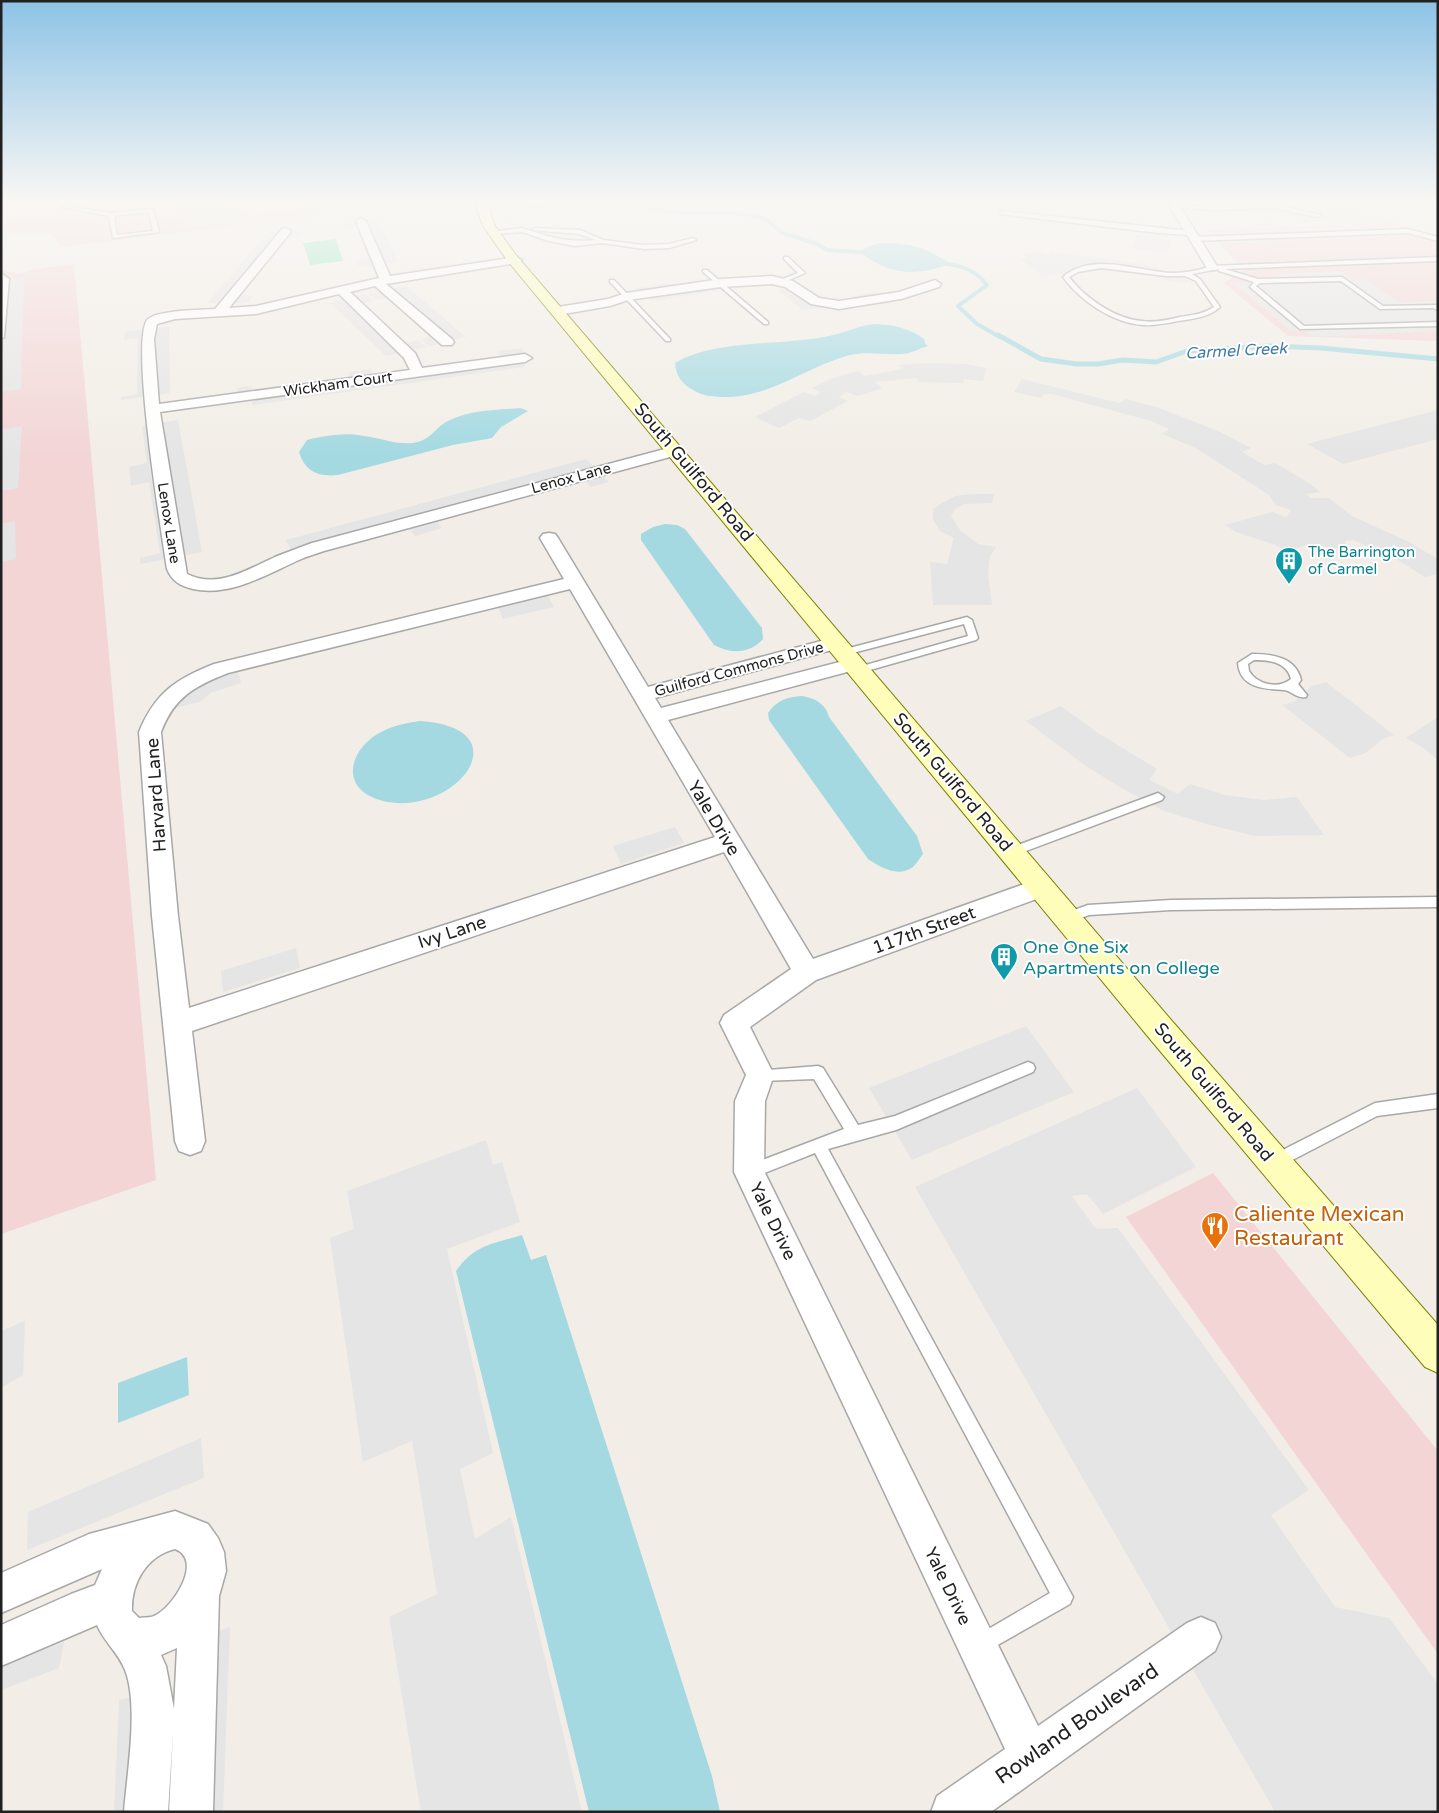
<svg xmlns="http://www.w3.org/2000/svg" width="1439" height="1813" viewBox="0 0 1439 1813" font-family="'Varela Round',sans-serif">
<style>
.commercial{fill:#f3d5d6}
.pitch{fill:#80e6b8}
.parking{fill:#e5e5e5}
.water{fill:#a4d9e2}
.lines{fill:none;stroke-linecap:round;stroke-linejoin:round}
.stream-far1{stroke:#a4d9e2;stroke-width:4}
.stream{stroke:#a4d9e2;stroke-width:5}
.lane-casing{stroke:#a8a8a8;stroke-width:3}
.street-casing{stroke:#a8a8a8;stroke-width:3}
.secondary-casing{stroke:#7b8000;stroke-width:2}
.lane{fill:#fff;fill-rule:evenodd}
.street{fill:#fff;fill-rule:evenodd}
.secondary{fill:#fefdb9;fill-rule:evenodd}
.labels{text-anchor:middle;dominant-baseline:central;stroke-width:4;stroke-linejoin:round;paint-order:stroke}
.far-street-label{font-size:15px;fill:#212121;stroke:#fff}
.far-culture-label{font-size:15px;fill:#0d838f;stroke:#fff;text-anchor:start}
.far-water-label{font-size:16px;font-style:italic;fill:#407ba8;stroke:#fff}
.street-label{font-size:18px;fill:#212121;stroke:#fff}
.culture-label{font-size:18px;fill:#0d838f;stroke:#fff;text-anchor:start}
.near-food-label{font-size:21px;fill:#c56008;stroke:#fff;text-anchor:start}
.near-street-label{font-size:21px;fill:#212121;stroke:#fff}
</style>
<rect width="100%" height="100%" fill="#f2eee7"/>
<g class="commercial">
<path d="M 1,203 L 354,203 L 357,204 L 302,218 L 61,247 L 50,233 L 1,233 Z"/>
<path d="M 1392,223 L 1401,224 L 1438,238 L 1438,341 L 1288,336 L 1224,283 L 1244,270 L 1207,230 Z"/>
<path d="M 74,264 L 156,1180 L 1,1234 L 1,270 L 19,274 L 35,269 Z"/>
<path d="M 1213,1173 L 1438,1451 L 1438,1654 L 1126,1217 Z"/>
</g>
<path class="pitch" d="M 336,239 L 343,261 L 310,265 L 303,243 Z"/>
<g class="parking">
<path d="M 177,203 L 216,203 L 244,212 L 248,216 L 298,209 L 294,207 L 308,203 L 340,203 L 347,205 L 306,216 L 201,229 L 199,226 L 184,228 Z"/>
<path d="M 1203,203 L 1275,203 L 1305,211 L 1344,204 L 1365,213 L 1359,214 L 1373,220 L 1306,222 L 1289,211 L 1216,213 Z"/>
<path d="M 1000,207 L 1122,223 L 1118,230 L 1010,217 L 995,211 Z"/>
<path d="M 378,220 L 398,262 L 359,267 L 356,261 L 368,259 L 357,228 L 345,229 L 343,224 Z"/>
<path d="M 1396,225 L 1415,236 L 1229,243 L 1214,232 Z"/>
<path d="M 303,231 L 298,238 L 286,238 L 240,295 L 253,296 L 247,303 L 207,303 L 268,232 Z"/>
<path d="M 1137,234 L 1160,237 L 1160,239 L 1172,241 L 1168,253 L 1131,249 Z"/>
<path d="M 1040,252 L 1049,256 L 1051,252 L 1159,266 L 1157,270 L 1174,272 L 1189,280 L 1187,283 L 1153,278 L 1155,275 L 1113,268 L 1043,276 L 1020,259 L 1028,258 L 1023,254 Z"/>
<path d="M 1341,271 L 1354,280 L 1365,279 L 1399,303 L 1438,301 L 1438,331 L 1313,337 L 1306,331 L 1291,331 L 1233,283 L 1281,281 L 1271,274 Z"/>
<path d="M 24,277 L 21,389 L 1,392 L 1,280 Z"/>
<path d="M 710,282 L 721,290 L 652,302 L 636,288 L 671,283 L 676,287 Z"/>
<path d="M 795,282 L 832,300 L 856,301 L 851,296 L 874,292 L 887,301 L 849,308 L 831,307 L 803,310 L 778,290 L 787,288 Z"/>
<path d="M 406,286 L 466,337 L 430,346 L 421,340 L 429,337 L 429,335 L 405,313 L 387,298 L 377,300 L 368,293 Z"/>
<path d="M 365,294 L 373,301 L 362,304 L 385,325 L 407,343 L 418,340 L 426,347 L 386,356 L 330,303 Z"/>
<path d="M 169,326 L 170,393 L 121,400 L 121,397 L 137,394 L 138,338 L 124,340 L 125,332 Z"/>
<path d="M 521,348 L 529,361 L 523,362 L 525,367 L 252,405 L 252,401 L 236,402 L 237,388 L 251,386 L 252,392 L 350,378 L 349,372 L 371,369 L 373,375 L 500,357 L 498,351 Z"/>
<path d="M 924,363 L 965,364 L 987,368 L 983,381 L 964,379 L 963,383 L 918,382 L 917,378 L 875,382 L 883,388 L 857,396 L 847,392 L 839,397 L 848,401 L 810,421 L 799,418 L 779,428 L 755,417 L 804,392 L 815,396 L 821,392 L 812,388 L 833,378 L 858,371 L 865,376 L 903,369 L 899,365 Z"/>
<path d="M 1022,379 L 1119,403 L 1126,399 L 1156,407 L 1218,431 L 1251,448 L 1242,452 L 1264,465 L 1275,463 L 1309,483 L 1320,492 L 1306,494 L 1311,498 L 1329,498 L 1352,516 L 1407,541 L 1438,559 L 1438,574 L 1425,577 L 1393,557 L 1353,540 L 1345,541 L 1345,550 L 1310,544 L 1286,551 L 1276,545 L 1236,532 L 1225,525 L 1272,512 L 1286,517 L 1291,510 L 1276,505 L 1269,495 L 1196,448 L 1162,434 L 1169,429 L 1151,421 L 1052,394 L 1045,394 L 1041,398 L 1014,392 Z"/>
<path d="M 1438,410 L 1438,439 L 1343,464 L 1307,444 Z"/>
<path d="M 178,420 L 202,552 L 140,564 L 140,558 L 160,553 L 149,482 L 131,486 L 129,467 L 147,463 L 142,426 Z"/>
<path d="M 3,423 L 3,429 L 22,426 L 18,488 L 1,491 L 1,424 Z"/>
<path d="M 586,459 L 609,482 L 591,487 L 583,479 L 436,520 L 442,528 L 415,536 L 408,527 L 296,559 L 286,540 Z"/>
<path d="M 973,494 L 994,494 L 992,503 L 964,504 L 955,509 L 951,516 L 960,530 L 978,544 L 996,547 L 990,556 L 988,574 L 992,605 L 933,605 L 930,562 L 947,564 L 954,538 L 940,531 L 933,519 L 933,509 L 942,503 L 955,496 Z"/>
<path d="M 15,521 L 16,559 L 1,562 L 1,524 Z"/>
<path d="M 548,596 L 554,607 L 503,619 L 498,608 Z"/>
<path d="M 238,671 L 241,683 L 210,693 L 202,701 L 175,708 L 176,704 L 193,688 L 220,676 Z"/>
<path d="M 1326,682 L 1394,735 L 1382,739 L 1366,753 L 1350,758 L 1282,705 L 1294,702 L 1312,686 Z"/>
<path d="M 1061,706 L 1098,733 L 1157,769 L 1149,780 L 1178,794 L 1190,784 L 1225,795 L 1264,800 L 1297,797 L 1324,835 L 1254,836 L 1210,825 L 1164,811 L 1118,786 L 1086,766 L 1026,721 Z"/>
<path d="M 1438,717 L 1438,760 L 1422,747 L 1406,738 Z"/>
<path d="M 675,827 L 684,843 L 621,864 L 613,846 Z"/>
<path d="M 296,948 L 300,968 L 223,992 L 221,971 Z"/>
<path d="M 1026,1026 L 1074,1092 L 912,1160 L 869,1088 Z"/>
<path d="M 1137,1088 L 1196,1167 L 1103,1214 L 1087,1194 L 1072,1196 L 1096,1229 L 1118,1228 L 1309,1490 L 1271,1515 L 1335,1607 L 1389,1618 L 1438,1684 L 1438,1812 L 1275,1812 L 915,1187 Z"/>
<path d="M 486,1140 L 493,1165 L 502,1162 L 520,1222 L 447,1249 L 493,1453 L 460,1469 L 475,1539 L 511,1517 L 582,1812 L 421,1812 L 389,1617 L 437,1594 L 412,1441 L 363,1462 L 330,1238 L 354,1229 L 347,1191 Z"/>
<path d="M 25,1321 L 23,1375 L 1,1388 L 1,1331 Z"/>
<path d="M 201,1438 L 204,1478 L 27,1550 L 28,1512 Z"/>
<path d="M 230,1627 L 223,1812 L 199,1812 L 209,1634 Z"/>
<path d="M 64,1642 L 59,1668 L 1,1690 L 1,1666 Z"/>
<path d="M 141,1695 L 135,1812 L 114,1812 L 119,1700 Z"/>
</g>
<g class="water">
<path d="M 880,243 C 913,243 923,247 951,264 C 916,276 890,276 860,252 L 865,248 Z"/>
<path d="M 873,324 C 891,324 910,328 924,339 L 925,343 L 928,346 C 919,348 914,353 903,354 C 885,355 867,351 850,355 C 805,367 769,399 721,397 C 710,396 703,396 693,390 C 682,384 676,376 675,363 C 716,339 782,346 829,336 C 844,333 858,326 873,324 Z"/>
<path d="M 520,408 L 528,411 L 501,427 L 492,438 L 453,445 L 338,475 C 319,477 305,472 299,452 L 307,440 C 325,436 346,432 364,436 C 381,438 396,445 413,443 C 432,440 434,428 448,421 C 469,410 497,410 520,408 Z"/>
<path d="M 665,524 L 677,525 L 685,529 L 762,628 L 763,639 C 750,654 730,654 714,645 L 641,540 L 641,534 L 653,527 Z"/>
<path d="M 802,696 C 815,698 826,704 829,717 L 917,836 L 923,854 C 920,858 916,864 913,867 C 898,878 880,867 868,859 L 769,720 L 768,713 C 777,700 787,697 802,696 Z"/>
<path d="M 420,721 C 525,728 455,818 383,801 C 338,790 348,748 383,731 C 395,725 407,723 420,721 Z"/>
<path d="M 522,1235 L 531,1260 L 546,1255 L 712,1776 L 720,1812 L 589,1812 L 456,1271 C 475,1244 493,1244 522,1235 Z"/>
<path d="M 187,1357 L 189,1395 L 118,1423 L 118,1383 Z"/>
</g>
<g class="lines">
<g class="stream-far1">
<path d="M 507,203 L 537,207 L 554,203"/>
<path d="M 625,203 L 649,209 L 685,213 L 737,213 L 755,216 L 765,219 L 783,233 L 817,244 L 827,250 L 872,253"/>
<path d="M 940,263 C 959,265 975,269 987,285 L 958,306 L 977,324 L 1000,337"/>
</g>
<path class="stream" d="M 998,335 L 1041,359 L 1077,364 L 1098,364 L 1123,360 L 1156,362 L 1187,351 L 1269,346 L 1321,348 L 1438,359"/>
<defs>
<g id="lane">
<path d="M 74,203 L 82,203 L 72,207 L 111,213 L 153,209 L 159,232 L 113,238 L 109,216 L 62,207 ZM 149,212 L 153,231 L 117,235 L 114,216 Z"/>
<path d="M 915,203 L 937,203 L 935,205 Z"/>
<path d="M 1271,204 L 1321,215 L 1318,217 L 1271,208 L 1215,210 L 1172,207 Z"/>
<path d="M 1002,211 L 1191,231 L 1194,233 L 1191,235 L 1158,233 L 1000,214 Z"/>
<path d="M 522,228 C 551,237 565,243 596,240 L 579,234 L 532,230 L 535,228 L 580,230 L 603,240 L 644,245 L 669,244 L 693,238 L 696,240 L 669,248 L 644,249 L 602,243 L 575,246 L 549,241 L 522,232 L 494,234 L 491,232 Z"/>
<path d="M 1408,229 L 1438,237 L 1438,241 L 1408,233 L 1194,241 L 1191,239 L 1194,237 Z"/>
<path d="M 784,257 L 788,257 L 805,273 L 780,284 L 778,281 L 798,273 L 784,259 Z"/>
<path d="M 1438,257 L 1438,261 L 1225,269 L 1258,279 L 1342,277 L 1383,306 L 1438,305 L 1438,310 L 1433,308 L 1380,309 L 1341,281 L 1260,283 L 1256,286 L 1304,326 L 1438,322 L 1438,326 L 1300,329 L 1250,287 L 1254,282 L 1219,271 L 1218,269 L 1192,274 L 1200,279 L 1220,307 C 1211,316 1197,318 1185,320 C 1171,322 1157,326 1143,325 C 1113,323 1080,301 1063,277 C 1093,251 1138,272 1173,273 C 1187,273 1199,270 1212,266 ZM 1101,268 L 1166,276 L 1185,276 L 1196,281 L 1214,307 C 1204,314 1192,315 1180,317 C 1168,320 1155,323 1142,321 C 1115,319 1085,298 1069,277 L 1078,272 Z"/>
<path d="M 703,270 L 707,270 L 768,322 L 768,324 L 764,324 L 703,272 Z"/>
<path d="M 1,273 L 9,279 L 4,337 L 1,339 L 3,280 Z"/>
<path d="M 610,280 L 614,280 L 670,339 L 670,341 L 666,341 L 610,282 Z"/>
<path d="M 967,617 L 972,620 L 978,638 L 976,640 L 863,672 L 855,672 L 854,670 L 855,668 L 968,636 L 964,624 L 845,655 L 840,652 L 842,650 Z"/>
<path d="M 1252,654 C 1272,654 1296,657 1301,680 L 1298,684 L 1307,695 L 1306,697 C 1297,699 1292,691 1284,690 C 1264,689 1240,688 1238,663 ZM 1254,660 C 1269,660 1287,662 1291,679 C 1278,690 1257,684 1249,671 L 1248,664 Z"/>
<path d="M 1158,793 L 1164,797 L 1162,800 L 1015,855 L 1007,855 L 1005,852 L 1007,849 Z"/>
<path d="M 1438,897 L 1438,907 L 1171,910 L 1089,915 L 1067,923 L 1063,922 L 1061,918 L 1063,914 L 1088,905 L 1171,900 Z"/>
<path d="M 1028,1062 L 1033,1064 L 1035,1068 L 1033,1072 L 896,1130 L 828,1149 L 1073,1597 L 1070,1604 L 980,1655 L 973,1652 L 970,1645 L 973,1638 L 1050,1593 L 815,1153 L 749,1179 L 744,1177 L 741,1172 L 744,1167 L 844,1129 L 814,1079 L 760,1081 L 755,1079 L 753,1075 L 755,1071 L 818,1066 L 823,1068 L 858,1125 L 895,1116 Z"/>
<path d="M 1438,1094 L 1438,1108 L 1377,1116 L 1279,1167 L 1274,1169 L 1269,1167 L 1266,1162 L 1269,1157 L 1375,1103 Z"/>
</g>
<g id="street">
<path d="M 1168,203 L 1178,203 L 1218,268 L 1216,270 L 1208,270 Z"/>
<path d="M 361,218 L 366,221 L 390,276 L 516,257 L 522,260 L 516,263 L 386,284 L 452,339 L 454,342 L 452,345 L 442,345 L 375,286 L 350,292 L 415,353 L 422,368 L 525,354 L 532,358 L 525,362 L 160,412 L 187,574 C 218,589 246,570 275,557 C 287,552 299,548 312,543 L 676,446 L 681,448 L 684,451 L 681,454 L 324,551 C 316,554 307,556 299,560 C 265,575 231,597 193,589 C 180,586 172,581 167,569 C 162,535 129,336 148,319 C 159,310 200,310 215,309 L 282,229 L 286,228 L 291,231 L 290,233 L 229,308 L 256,306 L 379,278 L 356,221 ZM 339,294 L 404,358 L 410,370 L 159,404 L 154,339 L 157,324 L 175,319 L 256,314 Z"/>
<path d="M 772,276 L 793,281 L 819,298 L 839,301 L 899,292 L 935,280 L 941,284 L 939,287 L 901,299 L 839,309 L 811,304 L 785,287 L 772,284 L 721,287 L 628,300 L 610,306 L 558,315 L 552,311 L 558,307 L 608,299 L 626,293 L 721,279 Z"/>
<path d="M 549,533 L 555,534 L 558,538 L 648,687 L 836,637 L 843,639 L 846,643 L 843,647 L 655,698 L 661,708 L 855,658 L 862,660 L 865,664 L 862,668 L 668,720 L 813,959 L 1041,878 L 1050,880 L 1053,887 L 1050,894 L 816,980 L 750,1027 L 774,1075 L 765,1101 L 764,1171 L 1038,1726 L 1187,1623 L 1201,1617 L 1215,1623 L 1221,1637 L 1215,1651 L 991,1812 L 931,1812 L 937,1796 L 1005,1749 L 734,1172 L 735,1101 L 746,1075 L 720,1023 L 724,1015 L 791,969 L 724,852 L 192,1031 L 205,1141 L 201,1151 L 190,1155 L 179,1151 L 175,1141 L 152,916 L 139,732 C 155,693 176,679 214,664 L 564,579 L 540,538 L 543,534 ZM 570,589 L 715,837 L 189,1008 L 178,916 L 161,732 C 174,697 195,686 228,673 Z"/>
<path d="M 175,1511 L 208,1524 L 218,1538 L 224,1552 L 226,1571 L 219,1596 L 213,1812 L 169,1812 L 173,1733 L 168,1812 L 124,1812 C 127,1773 139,1705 125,1670 C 118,1652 104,1642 97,1625 L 1,1666 L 1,1625 L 71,1594 L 95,1585 L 102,1569 L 1,1613 L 1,1573 L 89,1534 ZM 175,1549 C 204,1560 173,1608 154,1616 C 150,1618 144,1617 139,1618 L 132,1611 C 131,1584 146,1556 175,1549 ZM 177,1648 L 174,1709 L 166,1666 L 161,1655 Z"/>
</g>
<path id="secondary" d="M 475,203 L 487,203 L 495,226 L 516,255 L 1172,1021 L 1438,1325 L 1438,1373 L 1425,1367 L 1150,1039 L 507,260 L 483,226 Z"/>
</defs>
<use href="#lane" class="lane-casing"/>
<use href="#street" class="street-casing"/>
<use href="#secondary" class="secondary-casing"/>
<use href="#lane" class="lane"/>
<use href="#street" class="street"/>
<use href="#secondary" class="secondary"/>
</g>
<linearGradient id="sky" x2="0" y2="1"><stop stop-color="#8dc3e6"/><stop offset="0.44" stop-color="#f9f7f4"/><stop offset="1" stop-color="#f9f7f4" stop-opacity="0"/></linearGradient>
<rect width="1439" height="457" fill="url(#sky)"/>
<defs>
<symbol id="building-pin" viewBox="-11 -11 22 30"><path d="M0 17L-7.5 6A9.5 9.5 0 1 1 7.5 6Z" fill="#0f9aa8" stroke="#fff"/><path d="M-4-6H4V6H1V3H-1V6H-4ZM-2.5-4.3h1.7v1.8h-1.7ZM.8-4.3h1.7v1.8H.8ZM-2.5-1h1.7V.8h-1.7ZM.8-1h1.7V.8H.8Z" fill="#fff"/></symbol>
<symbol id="restaurant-pin" viewBox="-11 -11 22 30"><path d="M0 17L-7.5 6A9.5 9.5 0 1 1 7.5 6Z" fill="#e8710a" stroke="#fff"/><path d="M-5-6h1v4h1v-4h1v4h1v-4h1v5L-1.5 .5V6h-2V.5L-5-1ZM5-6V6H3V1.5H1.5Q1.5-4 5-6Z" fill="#fff"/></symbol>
</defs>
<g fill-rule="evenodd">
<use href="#building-pin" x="1273" y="545" width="32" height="43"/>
<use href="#building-pin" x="988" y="941" width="32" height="43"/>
<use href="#restaurant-pin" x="1199" y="1210" width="32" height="43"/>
</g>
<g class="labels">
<g class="far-street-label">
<text transform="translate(338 384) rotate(-8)">Wickham Court</text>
<text transform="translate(571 478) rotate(-15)">Lenox Lane</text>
<text transform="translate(169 523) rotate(81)">Lenox Lane</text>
<text transform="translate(739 669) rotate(-15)">Guilford Commons Drive</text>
</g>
<g class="far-culture-label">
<text x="1308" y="552">The Barrington<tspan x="1308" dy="17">of Carmel</tspan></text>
</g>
<g class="far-water-label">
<text transform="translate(1236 351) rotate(-3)">Carmel Creek</text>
</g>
<g class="street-label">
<text transform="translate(694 472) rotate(50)">South Guilford Road</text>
<text transform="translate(953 782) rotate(50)">South Guilford Road</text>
<text transform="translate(156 795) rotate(-94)">Harvard Lane</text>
<text transform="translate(714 818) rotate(59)">Yale Drive</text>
<text transform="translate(924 930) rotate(-20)">117th Street</text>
<text transform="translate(452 932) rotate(-18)">Ivy Lane</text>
<text transform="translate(1214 1092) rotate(50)">South Guilford Road</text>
<text transform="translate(773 1221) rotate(64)">Yale Drive</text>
<text transform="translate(948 1586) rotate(64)">Yale Drive</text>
</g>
<g class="culture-label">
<text x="1023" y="947">One One Six<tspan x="1023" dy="21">Apartments on College</tspan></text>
</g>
<g class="near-food-label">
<text x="1234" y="1214">Caliente Mexican<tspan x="1234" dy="24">Restaurant</tspan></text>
</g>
<g class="near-street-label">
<text transform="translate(1077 1724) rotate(-35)">Rowland Boulevard</text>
</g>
</g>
<rect width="1439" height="1813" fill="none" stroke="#212121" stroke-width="5"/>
</svg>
